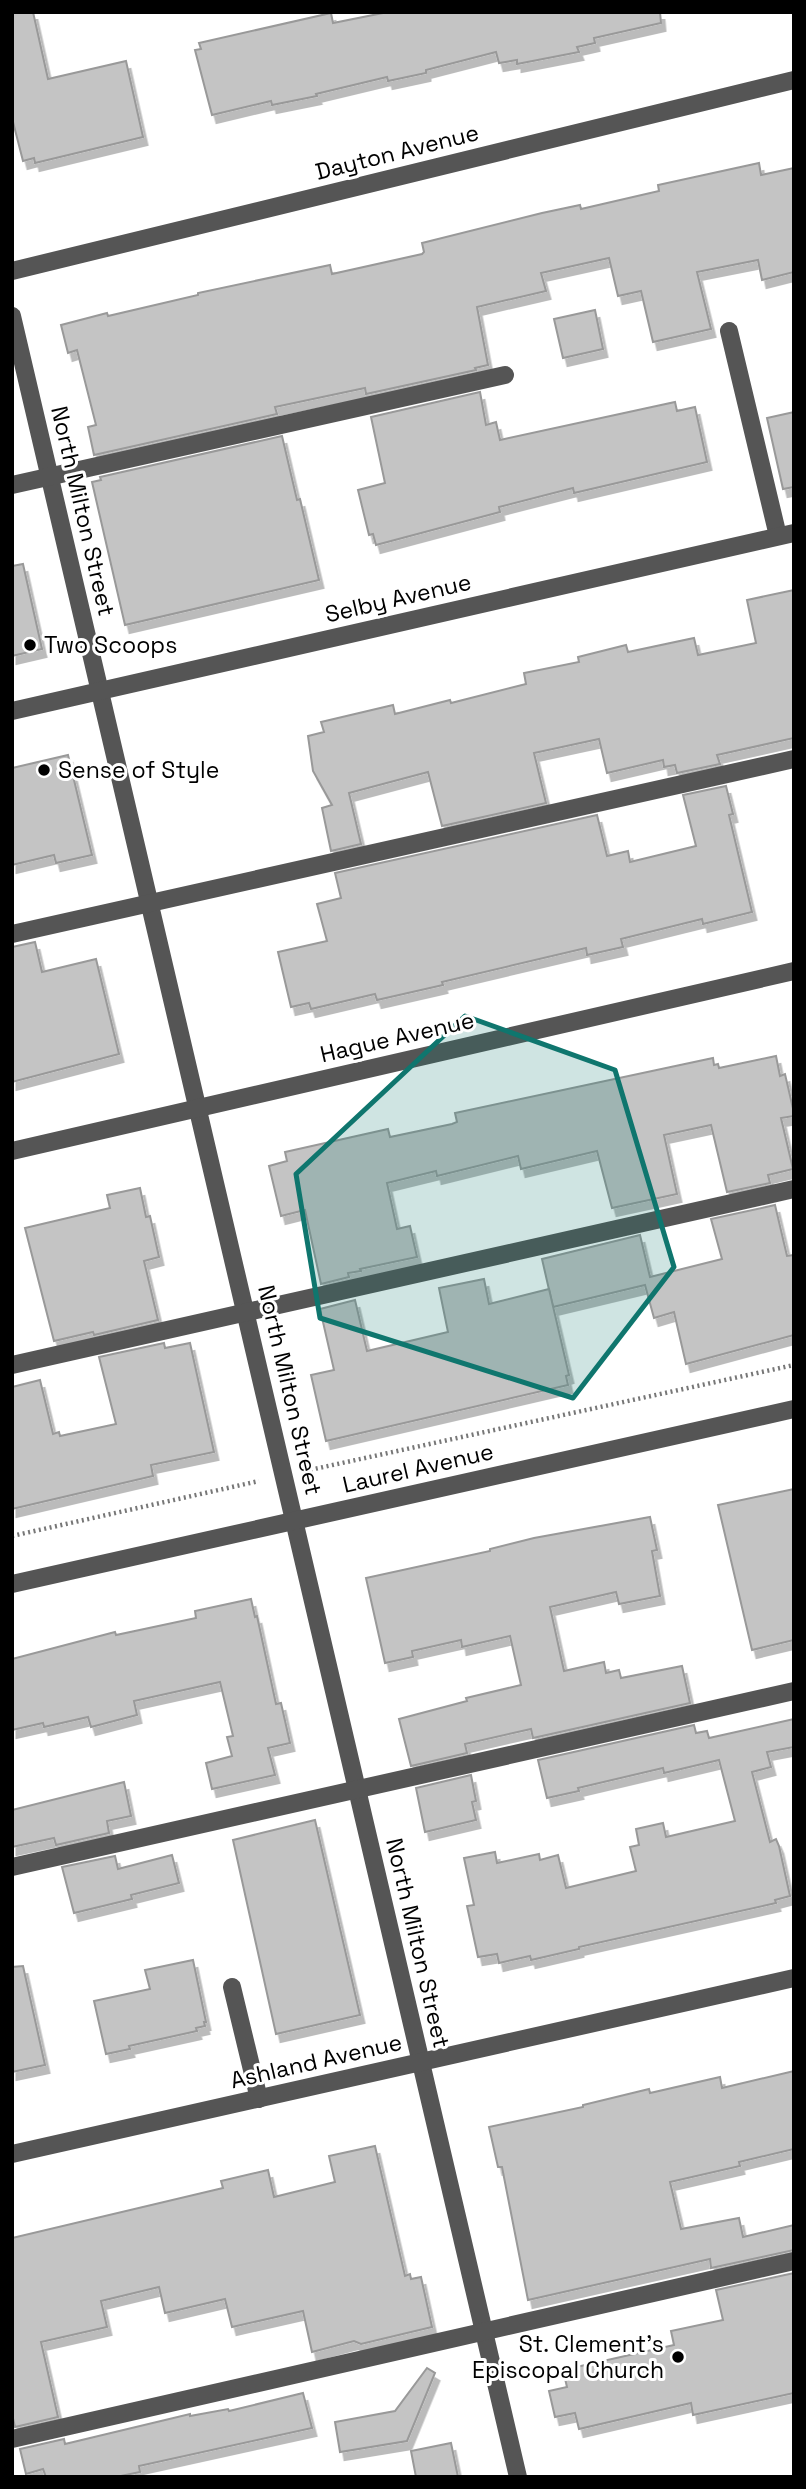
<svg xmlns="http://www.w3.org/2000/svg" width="806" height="2489" viewBox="0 0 806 2489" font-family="'Space Grotesk',sans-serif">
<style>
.building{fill:#c4c4c4;stroke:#999;stroke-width:2;filter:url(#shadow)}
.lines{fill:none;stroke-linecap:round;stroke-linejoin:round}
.path{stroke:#777;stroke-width:4.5;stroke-dasharray:2 3.5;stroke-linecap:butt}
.minor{stroke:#555;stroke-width:18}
.marked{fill:#0f766e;fill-opacity:0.2;stroke:#0f766e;stroke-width:5;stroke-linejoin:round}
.poi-dot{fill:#000;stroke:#fff;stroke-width:2.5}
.labels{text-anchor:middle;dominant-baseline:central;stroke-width:6;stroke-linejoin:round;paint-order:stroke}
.street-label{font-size:23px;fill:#000;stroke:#fff}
.poi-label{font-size:23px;fill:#000;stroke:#fff;text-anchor:start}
</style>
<defs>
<filter id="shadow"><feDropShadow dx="4.5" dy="8" stdDeviation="0" flood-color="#0004"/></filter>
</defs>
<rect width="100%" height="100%" fill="#fff"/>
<g class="building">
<path d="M 12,12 L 33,12 L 48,79 L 126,61 L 143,137 L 35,163 L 34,158 L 23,161 L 12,118 Z"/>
<path d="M 388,12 L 660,12 L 661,23 L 594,38 L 595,43 L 577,47 L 579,52 L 517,64 L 517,60 L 499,63 L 496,52 L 426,70 L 426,73 L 388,81 L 387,77 L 316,94 L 317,96 L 272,105 L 271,101 L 212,115 L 195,50 L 201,49 L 199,43 L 331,13 L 333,23 Z"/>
<path d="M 759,163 L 761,175 L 794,168 L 794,272 L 762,280 L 758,260 L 697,272 L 711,329 L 653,342 L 641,291 L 618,296 L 609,258 L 541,273 L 546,291 L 477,307 L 488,365 L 475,368 L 476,370 L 366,394 L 365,388 L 275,407 L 277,414 L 94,455 L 88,427 L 96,425 L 77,350 L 68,353 L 61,325 L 107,313 L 108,316 L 198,295 L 198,293 L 330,265 L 332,274 L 422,254 L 424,252 L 422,243 L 542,213 L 580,205 L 581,209 L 659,191 L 658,185 Z"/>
<path d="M 595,310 L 603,349 L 563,358 L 554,319 Z"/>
<path d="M 480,392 L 486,425 L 496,422 L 500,440 L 675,402 L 677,411 L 695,407 L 707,462 L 574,493 L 573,488 L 499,507 L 500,512 L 376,545 L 373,534 L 369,535 L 358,490 L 385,483 L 371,417 Z"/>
<path d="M 794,412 L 794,487 L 783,489 L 767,418 Z"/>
<path d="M 282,436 L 297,500 L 300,499 L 319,580 L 125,625 L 92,482 L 101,480 L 100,477 Z"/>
<path d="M 23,564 L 42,649 L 12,656 L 12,566 Z"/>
<path d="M 794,590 L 794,738 L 717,755 L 720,764 L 677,773 L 675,765 L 664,767 L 663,760 L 607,773 L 599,739 L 534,753 L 546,803 L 442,826 L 428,772 L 349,793 L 361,844 L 331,851 L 322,808 L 332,805 L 313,771 L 308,736 L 324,732 L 321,722 L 393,705 L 395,714 L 450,700 L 451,703 L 526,684 L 524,673 L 579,662 L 578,657 L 626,645 L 628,652 L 694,638 L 698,655 L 756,643 L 747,600 Z"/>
<path d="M 68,755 L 92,855 L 56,863 L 54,855 L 12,865 L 12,768 Z"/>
<path d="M 726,786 L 733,814 L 729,815 L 752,912 L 703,924 L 702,919 L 621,939 L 623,947 L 587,955 L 586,948 L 442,982 L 443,985 L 377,1000 L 375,994 L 311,1009 L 309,1003 L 291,1007 L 278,952 L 327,941 L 317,904 L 341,898 L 335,873 L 597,815 L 607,856 L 628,851 L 630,862 L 696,846 L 683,795 Z"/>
<path d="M 35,942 L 42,972 L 96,959 L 119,1054 L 12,1082 L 12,947 Z"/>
<path d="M 776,1056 L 780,1076 L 785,1074 L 794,1113 L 794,1116 L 781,1118 L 793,1169 L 768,1175 L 770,1183 L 727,1192 L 711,1125 L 664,1135 L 677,1194 L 612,1208 L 597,1151 L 521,1169 L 518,1156 L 437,1176 L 436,1171 L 387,1183 L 397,1229 L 410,1226 L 417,1257 L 360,1269 L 361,1271 L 348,1273 L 349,1277 L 321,1284 L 305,1210 L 281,1216 L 269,1166 L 287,1161 L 285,1152 L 388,1129 L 390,1137 L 452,1124 L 457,1122 L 455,1113 L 713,1058 L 714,1065 L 718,1064 L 719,1068 Z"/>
<path d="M 140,1188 L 146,1217 L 150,1216 L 159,1257 L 144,1261 L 158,1320 L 94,1335 L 93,1332 L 54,1341 L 25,1228 L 110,1208 L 107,1195 Z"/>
<path d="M 775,1205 L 787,1256 L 794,1255 L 794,1335 L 686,1364 L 674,1312 L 654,1318 L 645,1285 L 553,1307 L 542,1259 L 640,1235 L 650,1277 L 722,1259 L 711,1219 Z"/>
<path d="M 484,1279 L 489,1304 L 549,1289 L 569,1375 L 566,1376 L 568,1385 L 326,1441 L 311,1375 L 334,1370 L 320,1309 L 355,1300 L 367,1351 L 448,1332 L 439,1288 Z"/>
<path d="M 164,1343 L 165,1348 L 190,1343 L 214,1452 L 151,1465 L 153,1476 L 12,1509 L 12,1387 L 40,1380 L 53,1434 L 59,1432 L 60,1436 L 116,1424 L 99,1357 Z"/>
<path d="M 794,1489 L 794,1640 L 752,1650 L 718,1505 Z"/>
<path d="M 650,1517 L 657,1550 L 652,1551 L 660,1596 L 619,1604 L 616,1592 L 550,1607 L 564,1671 L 604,1662 L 606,1673 L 619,1670 L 621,1678 L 682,1666 L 690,1703 L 533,1738 L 531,1729 L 465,1744 L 467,1753 L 411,1766 L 399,1719 L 467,1701 L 466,1698 L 521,1685 L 510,1636 L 462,1647 L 461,1640 L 412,1651 L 413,1657 L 385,1663 L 366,1578 L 490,1551 L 490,1549 L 534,1538 Z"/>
<path d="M 251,1599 L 255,1617 L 257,1616 L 276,1704 L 281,1703 L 290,1743 L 268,1748 L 275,1775 L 212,1789 L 206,1763 L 232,1756 L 227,1737 L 233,1736 L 220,1682 L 134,1701 L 137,1715 L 91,1727 L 88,1717 L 44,1727 L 43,1723 L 12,1730 L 12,1659 L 115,1632 L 116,1635 L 196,1618 L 195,1611 Z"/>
<path d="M 794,1719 L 794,1747 L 767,1752 L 771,1767 L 752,1772 L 770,1842 L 776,1839 L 779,1846 L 790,1896 L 775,1900 L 776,1903 L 579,1947 L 579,1949 L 531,1960 L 530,1956 L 499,1963 L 497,1954 L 478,1957 L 467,1906 L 474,1905 L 464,1858 L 495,1852 L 497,1863 L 539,1854 L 540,1860 L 558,1855 L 566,1888 L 636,1871 L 630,1847 L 639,1845 L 636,1829 L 663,1823 L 666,1837 L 735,1821 L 719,1760 L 664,1773 L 663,1768 L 578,1788 L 579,1791 L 547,1798 L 538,1760 L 694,1725 L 696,1733 L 707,1731 L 709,1738 Z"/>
<path d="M 471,1775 L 476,1801 L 472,1802 L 476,1820 L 425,1832 L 416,1788 Z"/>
<path d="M 124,1782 L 131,1816 L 107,1821 L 109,1833 L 56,1845 L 54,1838 L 12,1847 L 12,1810 Z"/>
<path d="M 315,1820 L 360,2015 L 276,2034 L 233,1840 Z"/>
<path d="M 172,1855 L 179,1883 L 131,1895 L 132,1899 L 74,1913 L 62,1867 L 115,1856 L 118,1869 Z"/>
<path d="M 193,1960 L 206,2022 L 204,2022 L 205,2026 L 196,2028 L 197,2031 L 129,2046 L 130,2049 L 106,2054 L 94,2001 L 150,1989 L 145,1970 Z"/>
<path d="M 23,1966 L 45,2065 L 12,2072 L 12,1967 Z"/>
<path d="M 794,2071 L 794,2149 L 739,2162 L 740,2166 L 670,2182 L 681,2229 L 739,2218 L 743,2237 L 794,2225 L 794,2250 L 711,2268 L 710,2259 L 528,2300 L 502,2167 L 498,2167 L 489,2127 L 583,2107 L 583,2105 L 649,2089 L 650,2093 L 720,2077 L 722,2088 Z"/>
<path d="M 375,2146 L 405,2276 L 410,2274 L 411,2279 L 421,2277 L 432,2327 L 361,2344 L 354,2341 L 312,2352 L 303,2311 L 232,2327 L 225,2299 L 165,2313 L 159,2287 L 101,2301 L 107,2327 L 41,2342 L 58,2417 L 15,2427 L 12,2414 L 12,2238 L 223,2188 L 221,2181 L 268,2170 L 274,2197 L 335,2182 L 329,2156 Z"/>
<path d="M 794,2273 L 794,2393 L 693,2415 L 691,2403 L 579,2429 L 575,2413 L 555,2417 L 549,2391 L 567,2387 L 563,2370 L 674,2345 L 671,2331 L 723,2320 L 716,2290 Z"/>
<path d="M 427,2368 L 435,2373 L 407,2441 L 340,2452 L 335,2422 L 395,2411 Z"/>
<path d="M 303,2393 L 312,2428 L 139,2466 L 140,2472 L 116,2477 L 46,2477 L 43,2469 L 26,2474 L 20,2449 L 64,2439 L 65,2444 L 190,2414 L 190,2416 L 228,2409 L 229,2411 Z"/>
<path d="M 451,2443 L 458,2477 L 416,2477 L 411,2451 Z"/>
</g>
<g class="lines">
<g class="path">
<path d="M 305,1471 L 794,1365"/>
<path d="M 12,1536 L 259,1481"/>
</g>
<g class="minor">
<path d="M 12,271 L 794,80"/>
<path d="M 12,316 L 518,2477"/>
<path d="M 729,331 L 778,536"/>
<path d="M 12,485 L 505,375"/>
<path d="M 12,711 L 794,533"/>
<path d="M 12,934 L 794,759"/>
<path d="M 12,1151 L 794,971"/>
<path d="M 12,1365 L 794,1189"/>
<path d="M 12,1584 L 794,1409"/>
<path d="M 12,1867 L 794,1691"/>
<path d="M 232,1987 L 259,2099"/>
<path d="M 12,2154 L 794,1978"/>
<path d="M 12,2439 L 794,2261"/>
</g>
</g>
<path class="marked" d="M 465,1016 L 615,1070 L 674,1267 L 573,1398 L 320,1318 L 296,1174 Z"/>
<g class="poi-dot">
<circle cx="30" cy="645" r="7"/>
<circle cx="44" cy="770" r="7"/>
<circle cx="678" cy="2357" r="7"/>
</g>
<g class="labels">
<g class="street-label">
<text transform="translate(397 152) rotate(-14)">Dayton Avenue</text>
<text transform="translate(83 511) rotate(77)">North Milton Street</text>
<text transform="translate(398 598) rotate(-13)">Selby Avenue</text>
<text transform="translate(397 1037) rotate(-13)">Hague Avenue</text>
<text transform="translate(290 1390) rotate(77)">North Milton Street</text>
<text transform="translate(418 1468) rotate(-13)">Laurel Avenue</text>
<text transform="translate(418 1943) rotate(77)">North Milton Street</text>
<text transform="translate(316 2061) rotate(-13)">Ashland Avenue</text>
</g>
<g class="poi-label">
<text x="44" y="645">Two Scoops</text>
<text x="58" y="770">Sense of Style</text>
<text x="664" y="2344" text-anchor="end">St. Clement's<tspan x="664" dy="26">Episcopal Church</tspan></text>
</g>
</g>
<rect width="806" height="2489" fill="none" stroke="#000000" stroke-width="28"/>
</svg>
